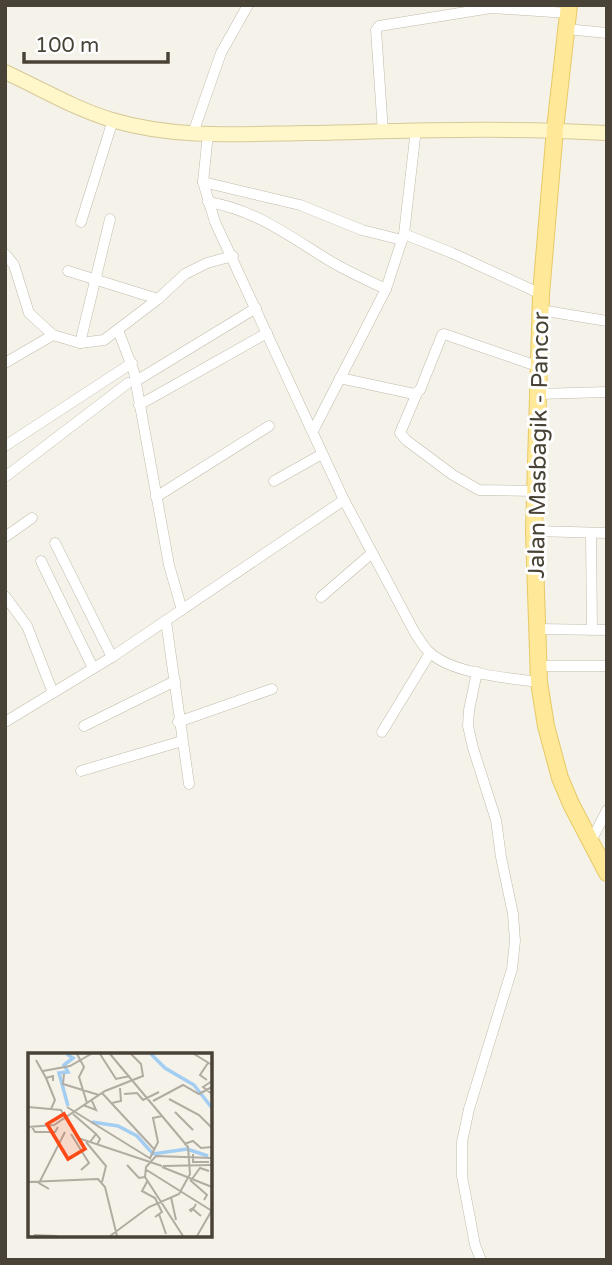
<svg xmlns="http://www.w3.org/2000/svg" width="612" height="1265" viewBox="0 0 612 1265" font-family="'Varela Round',sans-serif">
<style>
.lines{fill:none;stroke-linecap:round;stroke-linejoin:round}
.street-casing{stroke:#c1bbab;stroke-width:11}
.secondary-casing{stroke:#d6c998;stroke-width:16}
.primary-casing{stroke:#e7c965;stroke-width:18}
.street{stroke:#fff;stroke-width:10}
.secondary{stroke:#fff6c9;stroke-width:14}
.primary{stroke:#ffe998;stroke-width:16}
.labels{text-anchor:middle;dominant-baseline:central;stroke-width:6;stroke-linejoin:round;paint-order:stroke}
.street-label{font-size:23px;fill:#494337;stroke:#fff}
.inset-river{fill:none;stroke:#a4cdf2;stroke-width:3.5}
.inset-road{fill:none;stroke:#b0aca2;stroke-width:2}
.view{fill:#ff4916;fill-opacity:0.15;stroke:#ff4916;stroke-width:3.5}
.inset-edge{fill:none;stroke:#494337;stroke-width:3.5}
</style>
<rect width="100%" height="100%" fill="#f5f2e9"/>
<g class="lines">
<defs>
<g id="street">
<path d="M 566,29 L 607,33"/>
<path d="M 383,132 L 376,30 L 379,26 L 491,8 L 568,13"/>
<path d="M 193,133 L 221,53 L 248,5"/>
<path d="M 208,134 L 203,182 L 215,222 L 344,500 L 415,633 C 419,639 423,646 428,651 C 451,674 508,678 539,682"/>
<path d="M 203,182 L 300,205 L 362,230 L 402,240"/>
<path d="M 208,202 C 252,209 285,233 322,256 C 342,269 364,279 386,289"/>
<path d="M 81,222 L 113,120"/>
<path d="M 404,234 L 452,253 L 541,294"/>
<path d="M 5,254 L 14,265 L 29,313 L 53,335 L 80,343 L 104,340 L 158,299 L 185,274 L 207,263 L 233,256"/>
<path d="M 68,271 L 158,299"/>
<path d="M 540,310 L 607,321"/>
<path d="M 118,330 L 134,372 L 169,565 L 182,610"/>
<path d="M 80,343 L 110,219"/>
<path d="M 5,363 L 53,335"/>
<path d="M 340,378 L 414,394 L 420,390 L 442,335 L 444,334 L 537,366"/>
<path d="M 136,381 L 256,308"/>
<path d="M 417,393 L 400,433 L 406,440 L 453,475 L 479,490 L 535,491"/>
<path d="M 538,394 L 607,392"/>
<path d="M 139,405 L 267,333"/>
<path d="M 313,431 L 386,289 L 404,234 L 416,129"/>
<path d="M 5,446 L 132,363"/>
<path d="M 5,477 L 128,383"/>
<path d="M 274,481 L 322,454"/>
<path d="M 156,497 L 269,426"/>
<path d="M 534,531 L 607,533"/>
<path d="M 591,533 L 592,630"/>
<path d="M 5,537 L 32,518"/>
<path d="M 55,543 L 112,657"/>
<path d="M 41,561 L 93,668"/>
<path d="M 5,596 L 27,626 L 53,693"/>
<path d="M 321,597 L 372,553"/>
<path d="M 166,621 L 189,784"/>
<path d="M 538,629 L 607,630"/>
<path d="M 539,666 L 607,666"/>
<path d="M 477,672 L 469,710 L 468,726 L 473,748 L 496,820 L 501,857 L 513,914 L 515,941 L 512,969 L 469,1109 L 462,1142 L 462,1176 L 475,1245 L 481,1260"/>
<path d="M 5,722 L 112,657 L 344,500"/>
<path d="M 178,722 L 272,689"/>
<path d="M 84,726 L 175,681"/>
<path d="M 382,732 L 430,653"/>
<path d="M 81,771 L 182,741"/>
<path d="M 590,843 L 607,810"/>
</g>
<path id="secondary" d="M 5,72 C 40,88 75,109 112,120 C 175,139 243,134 308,133 C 408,131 507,127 607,133"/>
<path id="primary" d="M 569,5 L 555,129 L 541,294 L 534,531 L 539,682 L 546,726 L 560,778 L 571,804 L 607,873"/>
</defs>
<use href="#street" class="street-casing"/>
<use href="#secondary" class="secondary-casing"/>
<use href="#primary" class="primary-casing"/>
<use href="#street" class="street"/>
<use href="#secondary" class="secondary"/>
<use href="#primary" class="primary"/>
</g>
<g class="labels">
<g class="street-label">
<text transform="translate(539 445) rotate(-89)">Jalan Masbagik - Pancor</text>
</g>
</g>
<g transform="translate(28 1053)">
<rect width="184" height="184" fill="#f5f2e9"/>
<path class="inset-river" d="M 39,1 L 45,5 L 36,12 L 40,19 L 31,20 L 40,53M 123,1 L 137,15 L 166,32 L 184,55M 64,69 L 90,73 L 109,83 L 125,101 L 159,96 L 180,103"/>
<path class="inset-road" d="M 49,1 L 56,14 L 51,24 L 59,50M 72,1 L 88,26 L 102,23M 82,1 L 160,94 L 162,121 L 151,141 L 121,154 L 82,183M 166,1 L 184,12M 8,7 L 18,25 L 25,23 L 25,28M 15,18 L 42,13 L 63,1M 36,21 L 35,31 L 71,42M 18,25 L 27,47 L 23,56M 179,27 L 172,22 L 180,10M 184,28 L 175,34 L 184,41M 74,40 L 126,96M 96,41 L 109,40 L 115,47 L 131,39M 141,46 L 171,62 L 184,75M 125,48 L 155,32 L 171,41 L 184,34M 84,50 L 93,48 L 92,35M 55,52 L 68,57 L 64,48M 0,54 L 33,57 L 50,85 L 134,113M 39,54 L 123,106M 147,59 L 165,77M 45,61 L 68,81M 0,74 L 26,72 L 77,38 L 115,23 L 113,11 L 103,1M 4,74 L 7,79 L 27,79 L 30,74M 43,81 L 61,110 L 53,117M 58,89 L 78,113 L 74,129M 62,89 L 68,81 L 72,86 L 69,92M 156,91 L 165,88 L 173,95 L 184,94M 165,101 L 165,109 L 181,109M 122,105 L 130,89 L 125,65 L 134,63M 99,112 L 111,125 L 117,124M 135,113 L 184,112M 134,114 L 184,134M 117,116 L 184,158M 164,126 L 172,115 L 181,118M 120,127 L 114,138 L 127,145 L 134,159 L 127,164M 162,127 L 179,142 L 176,147M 0,129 L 70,126 L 77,134 L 89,183M 21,136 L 11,130 L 37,79M 143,144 L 148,167M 168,151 L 167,153 L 165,156 L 163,158 L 162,157 L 165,155 L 165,156 L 166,157 L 173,163M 131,161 L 138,181M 6,182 L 29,183M 155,183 L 117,124 L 118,114 L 128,103 L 184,105M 169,183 L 184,157"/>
<path class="view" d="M 36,61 L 57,96 L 40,106 L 19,71 Z"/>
<rect width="184" height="184" class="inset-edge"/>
</g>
<rect width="612" height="1265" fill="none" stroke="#494337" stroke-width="14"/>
<path d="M24 52v10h144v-10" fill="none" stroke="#494337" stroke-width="3.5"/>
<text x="35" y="52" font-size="21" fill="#494337" stroke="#ffffff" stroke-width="5" paint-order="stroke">100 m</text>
</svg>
